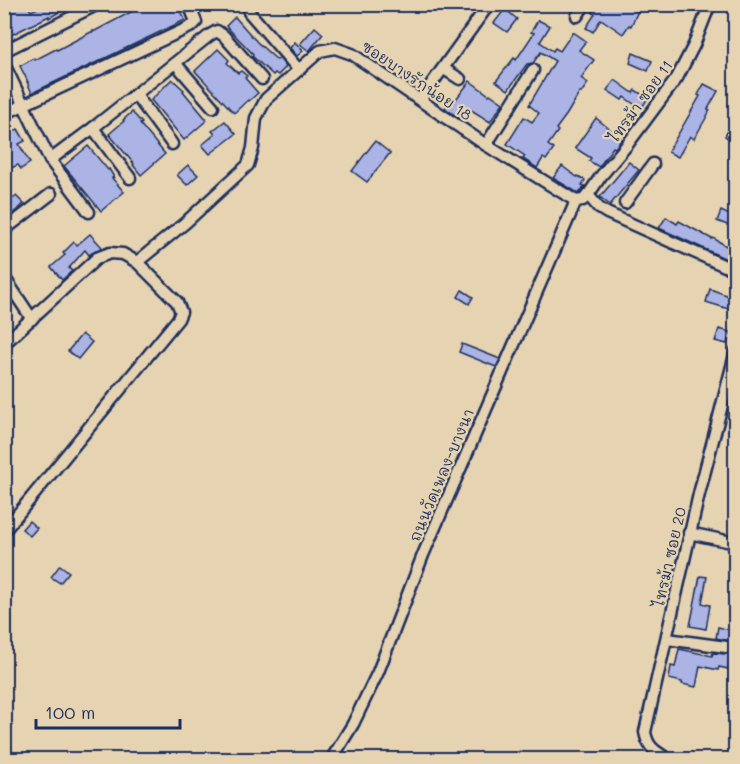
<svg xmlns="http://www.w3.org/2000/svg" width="740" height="764" viewBox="0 0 740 764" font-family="Mali,'Playpen Sans Thai',sans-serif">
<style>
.building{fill:#abb4e4;stroke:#1b2f5e;stroke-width:1.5}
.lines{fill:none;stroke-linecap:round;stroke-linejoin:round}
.minor-casing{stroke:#1b2f5e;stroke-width:15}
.minor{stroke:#e6d3b1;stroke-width:10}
.labels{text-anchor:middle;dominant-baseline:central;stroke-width:4.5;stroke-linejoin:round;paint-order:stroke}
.street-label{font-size:15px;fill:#1b2f5e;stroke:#e6d3b1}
</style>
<rect width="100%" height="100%" fill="#e6d3b1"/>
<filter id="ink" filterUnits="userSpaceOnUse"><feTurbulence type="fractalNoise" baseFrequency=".0167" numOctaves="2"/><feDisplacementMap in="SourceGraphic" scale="12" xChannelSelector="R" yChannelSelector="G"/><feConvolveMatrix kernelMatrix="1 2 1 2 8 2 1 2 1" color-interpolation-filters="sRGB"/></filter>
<g filter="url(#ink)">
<g class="building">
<path d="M 4,4 L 27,4 L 31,11 L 46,4 L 73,4 L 49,18 L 49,16 L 7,37 L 4,33 Z"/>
<path d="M 146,4 L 177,4 L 185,20 L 32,93 L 27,82 L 28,82 L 20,66 L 34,58 L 35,60 L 56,49 L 57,50 L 93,31 L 93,32 Z"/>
<path d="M 597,4 L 626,4 L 638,11 L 631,26 L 629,25 L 623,34 L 601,19 L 593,32 L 586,28 L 595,14 L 592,12 Z"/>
<path d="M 505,9 L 517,19 L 507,32 L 494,23 Z"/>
<path d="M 235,17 L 257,42 L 277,60 L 279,58 L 286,67 L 278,75 L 275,73 L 273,75 L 252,56 L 253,54 L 226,26 Z"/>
<path d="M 538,20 L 550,26 L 540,42 L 553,51 L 555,48 L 560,51 L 573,32 L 586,41 L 579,50 L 594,60 L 581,78 L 588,83 L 581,93 L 580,92 L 567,114 L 556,129 L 558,131 L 548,145 L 554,149 L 546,160 L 543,158 L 537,168 L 523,159 L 525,156 L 507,144 L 524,117 L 532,122 L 539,113 L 529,105 L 555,61 L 541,52 L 533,63 L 527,64 L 508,90 L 496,81 L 514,58 L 516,60 L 534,33 L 531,32 Z"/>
<path d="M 315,27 L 323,34 L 309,51 L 300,44 Z"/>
<path d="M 295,42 L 303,51 L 297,56 L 290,48 Z"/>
<path d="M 218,49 L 229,60 L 227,63 L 238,73 L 241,71 L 247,76 L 245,78 L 258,93 L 249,101 L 248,100 L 234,113 L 195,71 Z"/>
<path d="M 633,53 L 652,61 L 648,71 L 630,63 Z"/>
<path d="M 172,79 L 184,90 L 183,91 L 207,120 L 184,140 L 151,100 Z"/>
<path d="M 615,80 L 633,93 L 635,90 L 648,98 L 641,109 L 624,97 L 622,100 L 607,90 Z"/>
<path d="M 470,81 L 489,95 L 490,94 L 503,103 L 490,122 L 470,109 L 462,120 L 445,108 L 450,101 L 453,103 Z"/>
<path d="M 704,84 L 718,91 L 708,109 L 710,110 L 706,118 L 694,139 L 690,136 L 678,157 L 668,152 L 700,96 L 698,95 Z"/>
<path d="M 132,112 L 142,123 L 140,124 L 165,154 L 141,175 L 133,165 L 134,164 L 109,134 L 124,121 L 123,120 Z"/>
<path d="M 596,118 L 622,139 L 615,148 L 613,147 L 599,167 L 589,161 L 591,158 L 575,148 Z"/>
<path d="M 735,119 L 735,143 L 725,136 Z"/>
<path d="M 225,121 L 236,134 L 210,154 L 202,145 L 215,134 L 212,131 Z"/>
<path d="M 18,129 L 25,141 L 19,144 L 30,163 L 21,169 L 18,165 L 4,171 L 4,155 L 11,152 L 4,140 L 4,136 Z"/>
<path d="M 375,141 L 390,153 L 367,182 L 352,171 Z"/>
<path d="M 88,146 L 108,170 L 109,169 L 114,177 L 112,178 L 124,192 L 101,211 L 64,166 Z"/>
<path d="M 629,162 L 639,170 L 638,171 L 610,205 L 600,197 Z"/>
<path d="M 188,165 L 198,175 L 187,185 L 177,175 Z"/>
<path d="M 562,166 L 577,177 L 578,176 L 585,180 L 582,185 L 585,186 L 579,193 L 578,193 L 553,178 Z"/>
<path d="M 4,189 L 14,198 L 16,196 L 24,204 L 12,214 L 4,207 Z"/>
<path d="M 721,211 L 734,217 L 730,226 L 717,221 Z"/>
<path d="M 666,217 L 677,224 L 679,221 L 712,239 L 713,238 L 735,251 L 735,263 L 659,228 Z"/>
<path d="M 90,234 L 102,247 L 89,255 L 85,250 L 69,268 L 72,271 L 62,280 L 51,267 L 65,255 L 63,253 L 74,242 L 77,245 Z"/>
<path d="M 710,289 L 735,298 L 735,311 L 706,302 Z"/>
<path d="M 462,290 L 473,297 L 469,304 L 458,297 Z"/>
<path d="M 719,329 L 730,332 L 727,344 L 715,341 Z"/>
<path d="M 82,334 L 92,342 L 78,359 L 68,351 Z"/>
<path d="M 462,344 L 500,359 L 496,367 L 459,352 Z"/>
<path d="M 29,521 L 37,528 L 30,536 L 22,529 Z"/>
<path d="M 60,565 L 69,572 L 60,583 L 51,577 Z"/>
<path d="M 700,576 L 707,577 L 702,603 L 710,605 L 706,629 L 690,626 Z"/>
<path d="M 718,627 L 735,631 L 735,647 L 733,647 L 730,641 L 716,638 Z"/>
<path d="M 679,649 L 712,656 L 713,653 L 726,654 L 731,653 L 728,669 L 719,667 L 718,670 L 700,666 L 696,687 L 682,684 L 682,682 L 669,679 L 671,666 L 675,667 Z"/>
</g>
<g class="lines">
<defs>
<g id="minor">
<path d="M 249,12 L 299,70"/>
<path d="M 577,16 L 585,4"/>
<path d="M 4,51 L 98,4"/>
<path d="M 4,64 L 50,160 L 89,212"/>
<path d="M 176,64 L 213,107"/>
<path d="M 444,69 L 460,79"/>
<path d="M 136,95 L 172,144"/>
<path d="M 420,100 L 489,4"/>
<path d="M 4,114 L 192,26 L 196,22 L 189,4"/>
<path d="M 93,128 L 130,178"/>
<path d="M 486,145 L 533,70"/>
<path d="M 50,160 L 93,128 L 210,35 L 217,31 L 224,36 L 262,79"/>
<path d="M 588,195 L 599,208 L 607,213 L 736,271"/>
<path d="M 576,201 L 583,200 L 588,195 L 601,176 L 627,145 L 677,78 L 694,45 L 710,4"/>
<path d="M 625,203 L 653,164"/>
<path d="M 4,230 L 51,194"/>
<path d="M 137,262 L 185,223 L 248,165 L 253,148 L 256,118 L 266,99 L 320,51 L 335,48 L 352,54 L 486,145 L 576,201"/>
<path d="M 4,277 L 32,319"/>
<path d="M 4,344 L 97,258 L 110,253 L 123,254 L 137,262 L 177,302 L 181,312 L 178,319 L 4,531"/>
<path d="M 689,533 L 736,543"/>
<path d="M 667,639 L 726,647"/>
<path d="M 331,760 L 353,724 L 378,672 L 423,555 L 576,201"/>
<path d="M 669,760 C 656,751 648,749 645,732 L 699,494 L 736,351"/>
</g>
</defs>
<use href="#minor" class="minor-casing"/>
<use href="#minor" class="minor"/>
</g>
</g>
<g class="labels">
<g class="street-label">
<text transform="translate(417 80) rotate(34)">ซอยบางรักน้อย 18</text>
<text transform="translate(640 101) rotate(-54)">ไทรม้า ซอย 11</text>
<text transform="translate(441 475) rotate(-67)">ถนนวัดเพลง-บางนา</text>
<text transform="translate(669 557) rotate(-77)">ไทรม้า ซอย 20</text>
</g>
</g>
<rect width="740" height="764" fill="none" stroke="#e6d3b1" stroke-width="24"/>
<rect x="12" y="12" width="716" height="740" fill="none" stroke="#1b2f5e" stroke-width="2" filter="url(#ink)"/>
<path d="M36 719v9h144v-9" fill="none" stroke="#1b2f5e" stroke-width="3"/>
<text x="45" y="719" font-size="18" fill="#1b2f5e" stroke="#e6d3b1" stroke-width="4.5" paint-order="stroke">100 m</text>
</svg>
